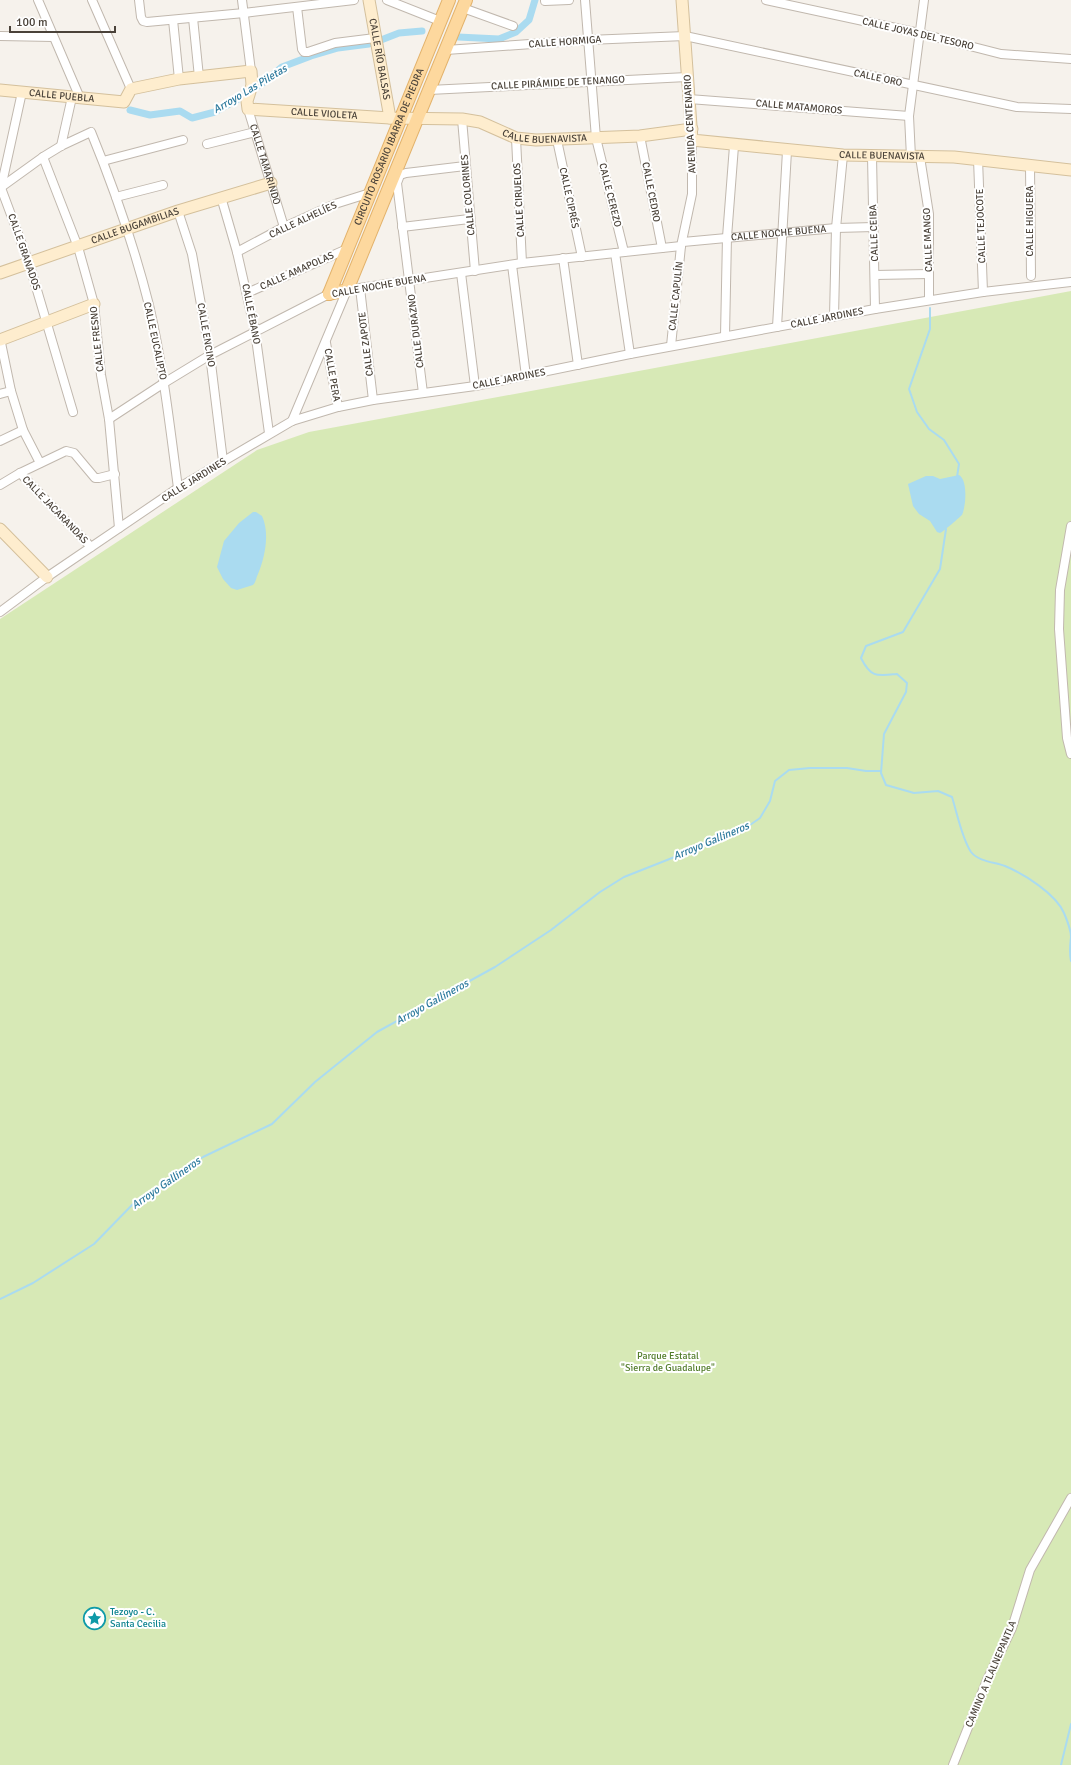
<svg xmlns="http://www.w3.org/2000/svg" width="1071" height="1765" viewBox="0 0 1071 1765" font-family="Signika,sans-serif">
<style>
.green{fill:#d7e9b6}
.water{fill:#aadbf0}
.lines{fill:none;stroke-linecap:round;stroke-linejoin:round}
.stream{stroke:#aadbf0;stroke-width:2}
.canal{stroke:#aadbf0;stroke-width:7}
.street-casing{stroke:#c1b8ae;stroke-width:10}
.secondary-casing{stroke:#d4c09c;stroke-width:13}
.primary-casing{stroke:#e3b36c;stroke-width:14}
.street{stroke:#fff;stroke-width:8}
.secondary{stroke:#feedce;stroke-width:11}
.primary{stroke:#fdd89e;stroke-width:12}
.labels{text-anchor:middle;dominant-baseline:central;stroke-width:4;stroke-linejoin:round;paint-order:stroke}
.street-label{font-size:10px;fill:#4a4239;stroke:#fff}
.park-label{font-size:10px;fill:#537d2c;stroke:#fff}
.culture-label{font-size:10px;fill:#0d838f;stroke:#fff;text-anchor:start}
.water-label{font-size:11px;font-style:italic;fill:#2d7a9d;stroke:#fff}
</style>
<rect width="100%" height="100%" fill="#f6f2ec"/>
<path class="green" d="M 1071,291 L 1071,1765 L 0,1765 L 0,619 L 257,450 L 309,432 Z"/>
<g class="water">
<path d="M 959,475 C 968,480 966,506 962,515 C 961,516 942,533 940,533 L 937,532 L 930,521 L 919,514 L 913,506 L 908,484 L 926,476 L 933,476 L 940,479 Z"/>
<path d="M 253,512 L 256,512 L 262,516 C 270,533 265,557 258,574 C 256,578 256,582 253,585 L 237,590 L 231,588 L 223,579 L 217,567 L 224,541 L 239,523 Z"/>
</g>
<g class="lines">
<g class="stream">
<path d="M 930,308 L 930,329 L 909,389 L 917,412 L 929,429 L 944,440 L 959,464 L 957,477"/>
<path d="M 946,529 L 940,569 L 903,632 L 866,646 L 861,658 C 871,678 877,676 897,674 L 907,683 L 906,692 L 884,734 L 881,773 L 886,785 L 914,793 L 938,791 L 952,797 C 957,813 962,839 971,852 C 979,862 995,862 1005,866 C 1024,874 1056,894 1064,913 C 1067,920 1071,930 1071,937 C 1070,946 1069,952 1071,961"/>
<path d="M 0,1299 L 33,1283 L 94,1244 L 133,1204 L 203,1157 L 272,1124 L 315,1082 L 377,1032 L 495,967 L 551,930 L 600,892 L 624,877 L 705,845 L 750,825 L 760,818 L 770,801 L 775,781 L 789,770 L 810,768 L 847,768 L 866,771 L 881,771"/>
<path d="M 1061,1765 L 1071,1724"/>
</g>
<g class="canal">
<path d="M 458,37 L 499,39 L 516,32 L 529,20 L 535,0"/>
<path d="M 381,40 L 399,33 L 422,31"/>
<path d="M 130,110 L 150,115 L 180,111 L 192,118 L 215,112 L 235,101 L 264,82 L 282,67 L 311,56 L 338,48 L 369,44"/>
</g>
<defs>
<g id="street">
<path d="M 38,0 L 80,98"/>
<path d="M 92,0 L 131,89"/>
<path d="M 139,0 L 141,17 L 143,21 L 147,22 L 244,13 L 354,0"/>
<path d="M 242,0 L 251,71"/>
<path d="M 387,0 L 440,21"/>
<path d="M 585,0 L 596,138 L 624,252"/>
<path d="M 766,0 L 919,33 L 1001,54 L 1071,59"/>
<path d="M 545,1 L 569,0"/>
<path d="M 297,7 L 302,49 L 304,52 L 308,52 L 335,43 L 375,38"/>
<path d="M 463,8 L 513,26"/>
<path d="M 193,18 L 199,77"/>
<path d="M 173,20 L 179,79"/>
<path d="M 0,36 L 53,37"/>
<path d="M 446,50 L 588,40 L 685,36 L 1017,107 L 1071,109"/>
<path d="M 429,90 L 687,77"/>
<path d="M 22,92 L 1,188 L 29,263 L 73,412"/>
<path d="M 689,99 L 909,116"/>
<path id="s1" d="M 248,109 L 284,227"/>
<path d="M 462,119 L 475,271"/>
<path d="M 640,136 L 662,248"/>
<path d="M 516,138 L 522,263"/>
<path d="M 557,140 L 582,257"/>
<path d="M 207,144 L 255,132"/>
<path d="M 61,146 L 72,97"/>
<path d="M 872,156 L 875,309"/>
<path d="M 43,157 L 78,247 L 94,304 L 101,375 L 109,419 L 119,528"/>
<path d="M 911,157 L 909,116 L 924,0"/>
<path d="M 920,157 L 929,214 L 929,300"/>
<path d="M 978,159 L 983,292"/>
<path d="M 103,161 L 183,140"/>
<path d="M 1030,165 L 1031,276"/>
<path d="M 0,188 L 43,157 L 61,146 L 91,132 C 114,188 134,246 149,305 C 163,365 170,427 178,488"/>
<path d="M 116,197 L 163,185"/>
<path d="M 221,197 L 237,252 L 255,331 L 269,433"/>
<path d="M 178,211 L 192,254 L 210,355 L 223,461"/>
<path d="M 402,227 L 469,219"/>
<path id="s2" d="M 683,242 L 836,228 L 874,227"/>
<path d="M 237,252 L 284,227 L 335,204 L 370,193"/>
<path d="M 615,253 L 630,354"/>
<path d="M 563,258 L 578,365"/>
<path d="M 512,265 L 526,376"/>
<path d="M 461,273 L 475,386"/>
<path d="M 875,275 L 929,274"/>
<path d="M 360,288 L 373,400"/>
<path d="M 247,293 L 347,249"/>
<path d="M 834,317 L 836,228 L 843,155"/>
<path d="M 777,327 L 787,151"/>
<path d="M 725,336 L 727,237 L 734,146"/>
<path d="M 0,338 L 11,391 L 23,430 L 40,463"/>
<path d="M 326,343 L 338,407"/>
<path d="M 671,346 L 681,246 L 692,194 L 692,140"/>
<path d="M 423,393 L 397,183 L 400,175 L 406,173 L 465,166"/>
<path d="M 0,394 L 11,391"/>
<path d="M 109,419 L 164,383 L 210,355 L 329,294"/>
<path d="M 292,421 L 347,290 L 522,263 L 681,246"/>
<path d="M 0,441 L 23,430"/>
<path d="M 20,473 L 91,547"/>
<path d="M 0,485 L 20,473 L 66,451 L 74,453 L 95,478 L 99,478 L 115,474"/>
<path d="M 1071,526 L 1060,590 L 1059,629 L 1067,738 L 1071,754"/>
<path d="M 0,612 L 47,577 L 178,488 L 292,421 L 338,407 L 373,400 L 475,386 L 630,354 L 875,309 L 983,292 L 1071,282"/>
<path d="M 953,1765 L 987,1680 L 1012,1628 L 1030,1570 L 1071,1498"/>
</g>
<g id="secondary">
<path id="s3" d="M 369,0 L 390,118"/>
<path id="s4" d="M 682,0 L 692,140 L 843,155 L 954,157 L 1071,170"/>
<path id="s5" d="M 0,90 L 124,102 L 131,89 L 179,79 L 251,71 L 252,85 L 247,101 L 248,109 L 390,118 L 462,119 L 480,122 L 516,138 L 536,140 L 640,136 L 692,129"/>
<path id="s6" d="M 0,273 L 178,211 L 271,183"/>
<path d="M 0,340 L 94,304"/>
<path d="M 0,529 L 47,577"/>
</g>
<g id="primary">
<path d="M 329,294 L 347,290 L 466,0"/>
<path id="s7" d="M 329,294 L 449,0"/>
</g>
</defs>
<use href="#street" class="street-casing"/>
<use href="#secondary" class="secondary-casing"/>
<use href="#primary" class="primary-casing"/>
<use href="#street" class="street"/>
<use href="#secondary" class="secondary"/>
<use href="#primary" class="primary"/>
</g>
<defs>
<symbol id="sight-ring" viewBox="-11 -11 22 22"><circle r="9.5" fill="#fff" stroke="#0f9aa8" stroke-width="1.5"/><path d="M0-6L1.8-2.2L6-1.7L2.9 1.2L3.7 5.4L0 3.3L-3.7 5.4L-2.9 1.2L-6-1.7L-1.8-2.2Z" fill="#0f9aa8"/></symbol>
</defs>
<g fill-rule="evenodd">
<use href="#sight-ring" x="82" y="1606" width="25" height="25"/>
</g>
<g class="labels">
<g class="street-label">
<text transform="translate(918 34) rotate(13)">CALLE JOYAS DEL TESORO</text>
<text transform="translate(565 42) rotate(-4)">CALLE HORMIGA</text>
<text stroke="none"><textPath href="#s3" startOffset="60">CALLE RÍO BALSAS</textPath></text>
<text transform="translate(878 78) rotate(12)">CALLE ORO</text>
<text transform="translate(558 83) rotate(-3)">CALLE PIRÁMIDE DE TENANGO</text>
<text stroke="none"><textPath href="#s5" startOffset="62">CALLE PUEBLA</textPath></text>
<text transform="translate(799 107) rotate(5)">CALLE MATAMOROS</text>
<text stroke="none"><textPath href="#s5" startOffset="376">CALLE VIOLETA</textPath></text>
<text transform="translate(690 124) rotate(-93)">AVENIDA CENTENARIO</text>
<text stroke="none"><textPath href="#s5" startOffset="600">CALLE BUENAVISTA</textPath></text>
<text stroke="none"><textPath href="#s7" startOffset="159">CIRCUITO ROSARIO IBARRA DE PIEDRA</textPath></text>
<text stroke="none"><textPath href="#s4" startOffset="331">CALLE BUENAVISTA</textPath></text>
<text stroke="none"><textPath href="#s1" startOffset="58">CALLE TAMARINDO</textPath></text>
<text transform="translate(651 192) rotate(79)">CALLE CEDRO</text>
<text transform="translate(468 195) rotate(-95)">CALLE COLORINES</text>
<text transform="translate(610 195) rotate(76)">CALLE CEREZO</text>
<text transform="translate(569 198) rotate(78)">CALLE CIPRÉS</text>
<text transform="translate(519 200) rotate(-93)">CALLE CIRUELOS</text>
<text transform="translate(303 220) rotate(-25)">CALLE ALHELÍES</text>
<text transform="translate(1030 221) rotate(-90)">CALLE HIGUERA</text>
<text stroke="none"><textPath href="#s6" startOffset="143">CALLE BUGAMBILIAS</textPath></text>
<text transform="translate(981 226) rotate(-92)">CALLE TEJOCOTE</text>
<text stroke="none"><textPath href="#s2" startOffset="96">CALLE NOCHE BUENA</textPath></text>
<text transform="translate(874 233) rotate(-92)">CALLE CEIBA</text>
<text transform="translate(928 240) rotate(-92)">CALLE MANGO</text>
<text transform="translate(24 252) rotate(71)">CALLE GRANADOS</text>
<text transform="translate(297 271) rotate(-24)">CALLE AMAPOLAS</text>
<text transform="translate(379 286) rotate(-10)">CALLE NOCHE BUENA</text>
<text transform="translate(676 296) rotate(-84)">CALLE CAPULÍN</text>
<text transform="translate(251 314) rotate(79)">CALLE ÉBANO</text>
<text transform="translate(827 318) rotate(-11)">CALLE JARDINES</text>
<text transform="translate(416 331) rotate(-97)">CALLE DURAZNO</text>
<text transform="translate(206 335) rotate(80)">CALLE ENCINO</text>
<text transform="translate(97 339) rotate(-96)">CALLE FRESNO</text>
<text transform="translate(155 341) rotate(78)">CALLE EUCALIPTO</text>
<text transform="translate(366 344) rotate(-97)">CALLE ZAPOTE</text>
<text transform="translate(332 375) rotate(80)">CALLE PERA</text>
<text transform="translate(509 379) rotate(-11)">CALLE JARDINES</text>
<text transform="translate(194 480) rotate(-32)">CALLE JARDINES</text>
<text transform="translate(55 510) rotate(46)">CALLE JACARANDAS</text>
<text transform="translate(991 1674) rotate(-67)">CAMINO A TLALNEPANTLA</text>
</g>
<g class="park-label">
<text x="668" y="1356">Parque Estatal<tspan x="668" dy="12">"Sierra de Guadalupe"</tspan></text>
</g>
<g class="culture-label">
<text x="110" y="1612">Tezoyo - C.<tspan x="110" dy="12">Santa Cecilia</tspan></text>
</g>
<g class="water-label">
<text transform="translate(250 89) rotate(-31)">Arroyo Las Piletas</text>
<text transform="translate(711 841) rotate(-23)">Arroyo Gallineros</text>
<text transform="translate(432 1002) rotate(-29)">Arroyo Gallineros</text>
<text transform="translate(166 1183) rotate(-35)">Arroyo Gallineros</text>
</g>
</g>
<path d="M10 26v6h105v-6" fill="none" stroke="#4a4239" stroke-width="2"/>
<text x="16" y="26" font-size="12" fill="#4a4239" stroke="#ffffff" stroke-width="3" paint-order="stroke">100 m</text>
</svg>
